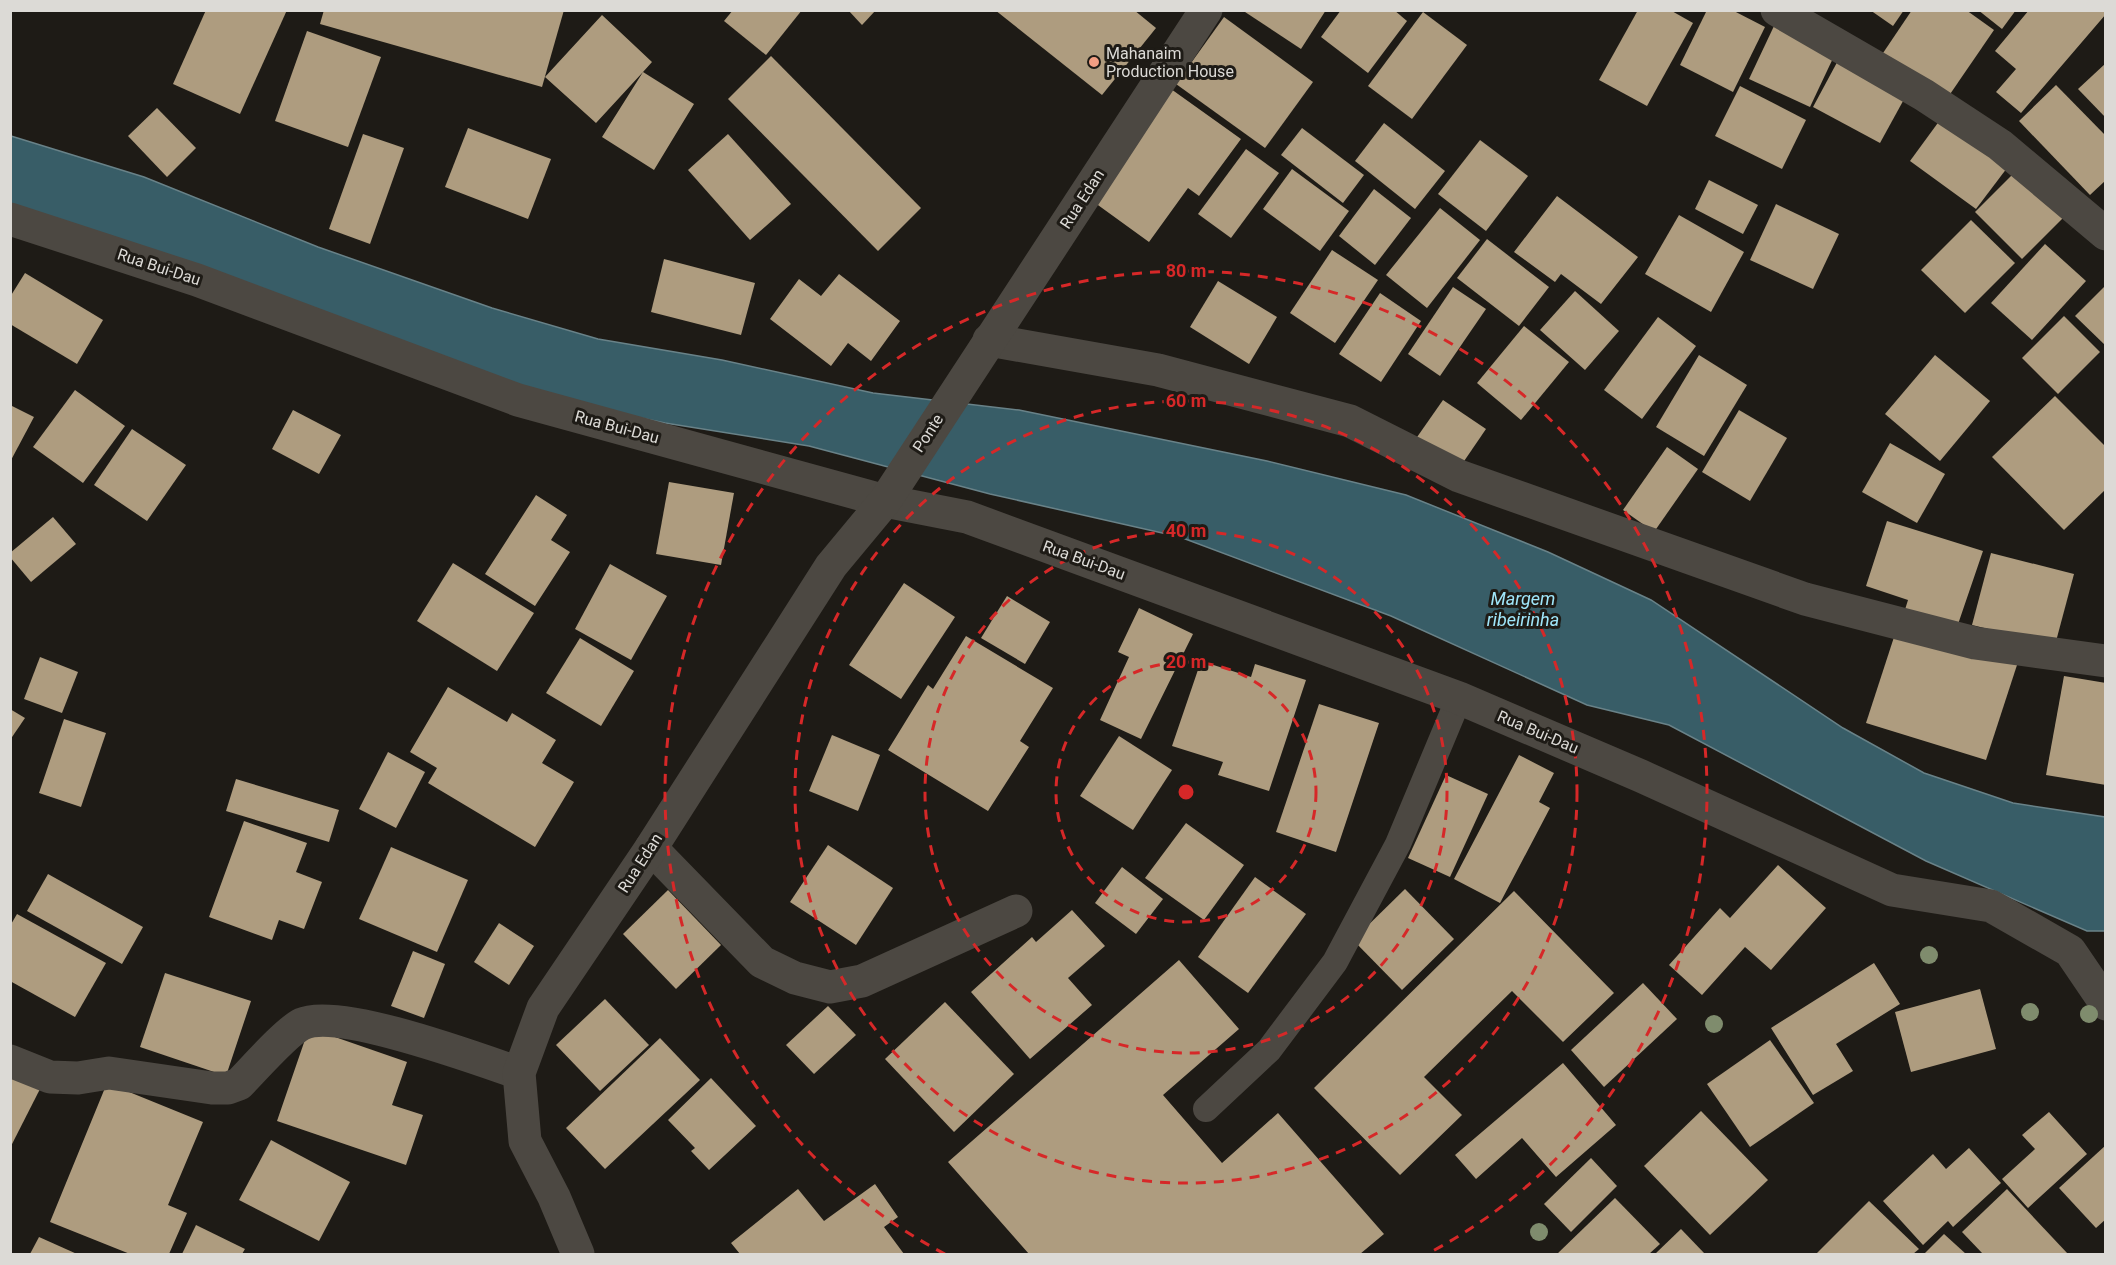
<svg xmlns="http://www.w3.org/2000/svg" width="2116" height="1265" viewBox="0 0 2116 1265" font-family="Roboto,sans-serif">
<style>
.water{fill:#385d67;stroke:#698288;stroke-width:1.5}
.building{fill:#ae9c7f}
.lines{fill:none;stroke-linecap:round;stroke-linejoin:round}
.lane{stroke:#4c4842;stroke-width:26}
.street{stroke:#4c4842;stroke-width:33}
.tree{fill:#7f8c6d}
.ring{fill:none;stroke:#d62828;stroke-width:3;stroke-dasharray:10 8}
.poi-dot{fill:#f39f83;stroke:#1e1b16;stroke-width:2}
.labels{text-anchor:middle;dominant-baseline:central;stroke-width:6;stroke-linejoin:round;paint-order:stroke}
.poi-label{font-size:16px;fill:#dcdad6;stroke:#1e1b16;text-anchor:start}
.street-label{font-size:16px;fill:#dcdad6;stroke:#1e1b16}
.water-label{font-size:18px;font-style:italic;fill:#a0e6fa;stroke:#1e1b16}
.centre{fill:#d62828;stroke:#1e1b16;stroke-width:3}
.ring-label{font-size:18px;text-anchor:middle;font-weight:bold;fill:#d62828;stroke:#1e1b16;stroke-width:6;stroke-linejoin:round;paint-order:stroke}
</style>
<rect width="100%" height="100%" fill="#1e1b16"/>
<path class="water" d="M 11,136 L 144,177 L 318,247 L 492,308 L 598,339 L 722,360 L 873,393 L 1019,410 L 1267,461 L 1406,495 L 1548,552 L 1651,600 L 1843,728 L 1924,773 L 2013,803 L 2105,817 L 2105,931 L 2087,931 L 1926,861 L 1669,725 L 1587,705 L 1391,616 L 1180,537 L 990,494 L 809,446 L 665,423 L 558,401 L 11,216 Z"/>
<g class="building">
<path d="M 206,10 L 287,10 L 240,114 L 173,84 Z"/>
<path d="M 324,10 L 564,10 L 542,87 L 320,24 Z"/>
<path d="M 733,10 L 802,10 L 766,55 L 724,21 Z"/>
<path d="M 848,10 L 876,10 L 862,25 Z"/>
<path d="M 995,10 L 1134,10 L 1156,28 L 1102,95 Z"/>
<path d="M 1242,10 L 1326,10 L 1301,49 Z"/>
<path d="M 1341,10 L 1394,10 L 1407,21 L 1368,73 L 1321,37 Z"/>
<path d="M 1638,10 L 1670,10 L 1693,23 L 1647,106 L 1599,80 Z"/>
<path d="M 1707,10 L 1732,10 L 1765,27 L 1733,92 L 1680,65 Z"/>
<path d="M 1870,10 L 1904,10 L 1893,26 Z"/>
<path d="M 1912,10 L 1966,10 L 1994,30 L 1946,100 L 1881,56 Z"/>
<path d="M 1978,10 L 2016,10 L 2002,29 Z"/>
<path d="M 2029,10 L 2106,10 L 2106,14 L 2021,113 L 1996,92 L 2016,69 L 1995,51 Z"/>
<path d="M 1423,12 L 1467,45 L 1412,119 L 1368,86 Z"/>
<path d="M 602,15 L 652,62 L 643,72 L 694,104 L 654,170 L 602,137 L 643,72 L 596,123 L 545,77 Z"/>
<path d="M 1224,17 L 1313,82 L 1265,148 L 1176,84 Z"/>
<path d="M 1774,26 L 1835,54 L 1810,107 L 1749,79 Z"/>
<path d="M 307,31 L 381,57 L 348,147 L 275,121 Z"/>
<path d="M 1841,55 L 1908,92 L 1880,143 L 1813,107 Z"/>
<path d="M 771,56 L 921,208 L 878,251 L 728,99 Z"/>
<path d="M 2106,63 L 2106,118 L 2078,89 Z"/>
<path d="M 2056,85 L 2106,136 L 2106,180 L 2090,195 L 2019,121 Z"/>
<path d="M 1740,86 L 1806,120 L 1782,169 L 1715,136 Z"/>
<path d="M 1171,89 L 1241,139 L 1199,196 L 1188,188 L 1149,242 L 1091,200 Z"/>
<path d="M 157,108 L 196,148 L 167,177 L 128,136 Z"/>
<path d="M 1940,120 L 2007,168 L 1976,209 L 1910,161 Z"/>
<path d="M 1384,123 L 1445,171 L 1415,209 L 1355,161 Z"/>
<path d="M 468,128 L 551,159 L 528,219 L 445,187 Z"/>
<path d="M 1302,128 L 1364,175 L 1343,203 L 1281,155 Z"/>
<path d="M 363,134 L 404,148 L 370,244 L 329,229 Z"/>
<path d="M 728,134 L 791,204 L 750,240 L 688,170 Z"/>
<path d="M 1480,140 L 1528,176 L 1486,231 L 1438,194 Z"/>
<path d="M 1246,149 L 1279,173 L 1231,238 L 1198,214 Z"/>
<path d="M 2021,166 L 2068,213 L 2022,259 L 1975,212 Z"/>
<path d="M 1292,169 L 1349,211 L 1320,251 L 1263,209 Z"/>
<path d="M 1709,180 L 1758,205 L 1743,234 L 1695,209 Z"/>
<path d="M 1374,189 L 1411,218 L 1375,265 L 1339,236 Z"/>
<path d="M 1557,196 L 1638,257 L 1601,304 L 1561,274 L 1555,282 L 1514,252 Z"/>
<path d="M 1776,204 L 1839,234 L 1813,289 L 1750,260 Z"/>
<path d="M 1440,208 L 1480,240 L 1427,308 L 1386,275 Z"/>
<path d="M 1679,215 L 1744,252 L 1711,312 L 1645,274 Z"/>
<path d="M 1971,220 L 2015,263 L 1965,313 L 1921,270 Z"/>
<path d="M 1487,239 L 1549,287 L 1519,326 L 1457,278 Z"/>
<path d="M 2045,244 L 2086,281 L 2032,340 L 1991,303 Z"/>
<path d="M 1332,250 L 1378,280 L 1335,343 L 1290,313 Z"/>
<path d="M 664,259 L 755,283 L 741,335 L 651,312 Z"/>
<path d="M 25,273 L 103,320 L 77,364 L 10,324 L 10,297 Z"/>
<path d="M 839,274 L 900,321 L 871,361 L 848,343 L 831,366 L 770,319 L 799,279 L 821,296 Z"/>
<path d="M 1218,281 L 1277,317 L 1249,364 L 1190,327 Z"/>
<path d="M 2106,285 L 2106,346 L 2075,316 Z"/>
<path d="M 1453,287 L 1486,309 L 1440,376 L 1408,354 Z"/>
<path d="M 1575,291 L 1619,331 L 1585,370 L 1540,330 Z"/>
<path d="M 1380,293 L 1421,321 L 1381,382 L 1339,354 Z"/>
<path d="M 2064,316 L 2100,352 L 2058,394 L 2022,358 Z"/>
<path d="M 1658,317 L 1696,346 L 1642,419 L 1604,390 Z"/>
<path d="M 1524,326 L 1569,362 L 1521,420 L 1477,383 Z"/>
<path d="M 1699,355 L 1747,385 L 1704,456 L 1656,427 Z"/>
<path d="M 1935,355 L 1990,401 L 1940,461 L 1885,414 Z"/>
<path d="M 75,390 L 125,426 L 83,483 L 33,447 Z"/>
<path d="M 2055,396 L 2106,447 L 2106,489 L 2064,530 L 1992,457 Z"/>
<path d="M 1443,400 L 1486,429 L 1458,470 L 1415,440 Z"/>
<path d="M 10,405 L 34,417 L 10,462 Z"/>
<path d="M 293,410 L 341,435 L 319,474 L 272,449 Z"/>
<path d="M 1739,410 L 1787,438 L 1750,501 L 1702,472 Z"/>
<path d="M 132,429 L 186,465 L 147,521 L 94,485 Z"/>
<path d="M 1890,443 L 1945,474 L 1917,523 L 1862,492 Z"/>
<path d="M 1667,447 L 1698,469 L 1654,532 L 1623,510 Z"/>
<path d="M 669,482 L 734,493 L 721,565 L 656,554 Z"/>
<path d="M 536,495 L 567,515 L 551,540 L 570,552 L 535,606 L 485,574 Z"/>
<path d="M 53,517 L 76,544 L 31,582 L 10,557 L 10,553 Z"/>
<path d="M 1887,521 L 1983,551 L 1955,633 L 1903,616 L 1908,600 L 1866,586 Z"/>
<path d="M 1991,553 L 2074,574 L 2055,645 L 1972,625 Z"/>
<path d="M 453,563 L 534,613 L 497,671 L 417,621 Z"/>
<path d="M 610,564 L 667,596 L 631,660 L 575,629 Z"/>
<path d="M 904,583 L 955,617 L 901,699 L 849,665 Z"/>
<path d="M 1007,596 L 1050,622 L 1025,664 L 981,638 Z"/>
<path d="M 1139,608 L 1193,634 L 1141,739 L 1100,720 L 1129,657 L 1118,652 Z"/>
<path d="M 1895,634 L 2017,665 L 1986,760 L 1866,723 Z"/>
<path d="M 966,636 L 1053,688 L 1020,741 L 1029,747 L 988,811 L 888,750 L 928,685 L 933,689 Z"/>
<path d="M 580,638 L 634,671 L 601,726 L 546,693 Z"/>
<path d="M 40,657 L 78,672 L 62,713 L 24,699 Z"/>
<path d="M 1201,661 L 1251,677 L 1255,664 L 1306,680 L 1269,791 L 1218,775 L 1223,762 L 1172,746 Z"/>
<path d="M 2064,676 L 2106,683 L 2106,785 L 2046,775 Z"/>
<path d="M 448,687 L 507,722 L 512,713 L 556,740 L 542,763 L 574,782 L 535,847 L 428,783 L 437,768 L 410,752 Z"/>
<path d="M 1319,704 L 1379,723 L 1336,852 L 1276,832 Z"/>
<path d="M 10,709 L 25,718 L 10,740 Z"/>
<path d="M 64,719 L 106,733 L 81,807 L 39,793 Z"/>
<path d="M 832,735 L 880,755 L 858,811 L 809,791 Z"/>
<path d="M 1119,736 L 1172,770 L 1133,830 L 1080,796 Z"/>
<path d="M 388,752 L 425,772 L 396,828 L 359,809 Z"/>
<path d="M 1519,755 L 1554,773 L 1539,802 L 1550,808 L 1500,903 L 1454,879 Z"/>
<path d="M 1446,775 L 1488,794 L 1450,877 L 1408,858 Z"/>
<path d="M 236,779 L 339,810 L 329,842 L 226,811 Z"/>
<path d="M 244,821 L 307,843 L 296,872 L 322,882 L 304,929 L 279,920 L 272,940 L 209,917 Z"/>
<path d="M 1186,823 L 1244,865 L 1204,920 L 1145,878 Z"/>
<path d="M 828,845 L 893,888 L 856,945 L 790,902 Z"/>
<path d="M 391,847 L 468,880 L 437,952 L 359,919 Z"/>
<path d="M 1778,865 L 1826,908 L 1771,970 L 1745,947 L 1702,995 L 1669,965 L 1720,908 L 1730,918 Z"/>
<path d="M 1122,867 L 1163,899 L 1136,934 L 1095,903 Z"/>
<path d="M 48,874 L 143,927 L 122,964 L 27,911 Z"/>
<path d="M 1255,877 L 1306,914 L 1248,993 L 1198,957 Z"/>
<path d="M 1405,889 L 1454,939 L 1402,990 L 1353,940 Z"/>
<path d="M 668,890 L 721,945 L 676,989 L 623,934 Z"/>
<path d="M 1514,891 L 1614,993 L 1563,1042 L 1512,991 L 1424,1077 L 1462,1115 L 1400,1175 L 1314,1088 Z"/>
<path d="M 1072,910 L 1105,946 L 1068,978 L 1092,1005 L 1030,1059 L 971,992 L 1032,937 L 1036,942 Z"/>
<path d="M 17,914 L 106,963 L 75,1017 L 10,981 L 10,926 Z"/>
<path d="M 499,923 L 534,946 L 509,985 L 474,962 Z"/>
<path d="M 413,951 L 445,964 L 424,1018 L 391,1006 Z"/>
<path d="M 1179,960 L 1239,1029 L 1163,1095 L 1222,1163 L 1278,1113 L 1384,1234 L 1360,1254 L 1029,1254 L 948,1162 Z"/>
<path d="M 1874,963 L 1900,1004 L 1836,1044 L 1853,1071 L 1813,1095 L 1771,1028 Z"/>
<path d="M 165,973 L 251,1001 L 226,1076 L 140,1047 Z"/>
<path d="M 1643,983 L 1677,1019 L 1604,1087 L 1571,1050 Z"/>
<path d="M 1980,989 L 1996,1049 L 1911,1072 L 1895,1012 Z"/>
<path d="M 605,999 L 649,1045 L 600,1091 L 556,1045 Z"/>
<path d="M 945,1002 L 1014,1074 L 954,1132 L 885,1059 Z"/>
<path d="M 828,1006 L 856,1035 L 814,1074 L 786,1045 Z"/>
<path d="M 309,1028 L 407,1062 L 392,1105 L 423,1115 L 406,1165 L 277,1121 Z"/>
<path d="M 660,1038 L 700,1080 L 605,1169 L 566,1128 Z"/>
<path d="M 1770,1040 L 1814,1103 L 1750,1147 L 1707,1084 Z"/>
<path d="M 1563,1063 L 1616,1125 L 1556,1177 L 1522,1138 L 1476,1179 L 1455,1155 Z"/>
<path d="M 10,1074 L 40,1089 L 10,1148 Z"/>
<path d="M 711,1078 L 756,1126 L 709,1170 L 691,1151 L 695,1148 L 668,1120 Z"/>
<path d="M 107,1083 L 203,1122 L 168,1205 L 187,1213 L 169,1254 L 130,1254 L 50,1222 Z"/>
<path d="M 1701,1111 L 1768,1180 L 1710,1235 L 1644,1166 Z"/>
<path d="M 2049,1112 L 2087,1154 L 2028,1208 L 2002,1179 L 2035,1149 L 2022,1135 Z"/>
<path d="M 271,1140 L 350,1182 L 319,1241 L 239,1200 Z"/>
<path d="M 2106,1145 L 2106,1219 L 2096,1228 L 2059,1188 Z"/>
<path d="M 1969,1148 L 2001,1183 L 1953,1227 L 1948,1221 L 1923,1245 L 1883,1201 L 1933,1154 L 1946,1169 Z"/>
<path d="M 1591,1158 L 1617,1186 L 1571,1232 L 1544,1204 Z"/>
<path d="M 875,1184 L 898,1217 L 884,1227 L 904,1254 L 740,1254 L 731,1243 L 798,1189 L 824,1221 Z"/>
<path d="M 2007,1189 L 2068,1254 L 1983,1254 L 1962,1232 Z"/>
<path d="M 1615,1198 L 1660,1244 L 1649,1254 L 1557,1254 Z"/>
<path d="M 1869,1201 L 1919,1249 L 1913,1254 L 1816,1254 Z"/>
<path d="M 196,1225 L 245,1249 L 242,1254 L 182,1254 Z"/>
<path d="M 1681,1229 L 1705,1254 L 1655,1254 Z"/>
<path d="M 1944,1234 L 1966,1254 L 1924,1254 Z"/>
<path d="M 39,1237 L 77,1254 L 30,1254 Z"/>
</g>
<g class="lines">
<path class="lane" d="M 1206,1109 L 1269,1050 L 1335,962 L 1398,844 L 1459,698"/>
<g class="street">
<path d="M 1777,10 L 1924,95 L 2000,145 L 2106,234"/>
<path d="M 10,219 L 197,280 L 518,400 L 885,501 L 967,517 L 1459,698 L 1641,776 L 1892,890 L 1991,906 L 2070,951 L 2106,1004"/>
<path d="M 989,340 L 1158,370 L 1350,421 L 1459,476 L 1805,599 L 1975,643 L 2106,661"/>
<path d="M 651,848 L 762,962 L 795,978 L 830,987 L 862,981 L 1016,911"/>
<path d="M 10,1061 L 50,1077 L 78,1078 L 109,1073 L 212,1088 L 228,1088 L 239,1084 C 253,1070 286,1032 302,1024 C 338,1007 478,1059 519,1073"/>
<path d="M 578,1254 L 554,1197 L 525,1141 L 519,1073 L 543,1008 L 651,848 L 831,566 L 885,501 L 1206,10"/>
</g>
</g>
<g class="tree">
<circle cx="1929" cy="955" r="9"/>
<circle cx="2030" cy="1012" r="9"/>
<circle cx="2089" cy="1014" r="9"/>
<circle cx="1714" cy="1024" r="9"/>
<circle cx="1539" cy="1232" r="9"/>
</g>
<g class="ring">
<circle cx="1186" cy="792" r="130"/>
<circle cx="1186" cy="792" r="261"/>
<circle cx="1186" cy="792" r="391"/>
<path d="M945 1254A521 521 0 1 1 1427 1254"/>
</g>
<circle class="poi-dot" cx="1094" cy="62" r="6"/>
<g class="labels">
<g class="poi-label">
<text x="1106" y="53">Mahanaim<tspan x="1106" dy="18">Production House</tspan></text>
</g>
<g class="street-label">
<text transform="translate(1082 199) rotate(-57)">Rua Edan</text>
<text transform="translate(159 267) rotate(18)">Rua Bui-Dau</text>
<text transform="translate(617 427) rotate(15)">Rua Bui-Dau</text>
<text transform="translate(928 433) rotate(-57)">Ponte</text>
<text transform="translate(1084 560) rotate(20)">Rua Bui-Dau</text>
<text transform="translate(1538 732) rotate(23)">Rua Bui-Dau</text>
<text transform="translate(640 863) rotate(-57)">Rua Edan</text>
</g>
<g class="water-label">
<text x="1523" y="598">Margem<tspan x="1523" dy="21">ribeirinha</tspan></text>
</g>
</g>
<circle cx="1186" cy="792" r="9" class="centre"/>
<g class="ring-label">
<text x="1186" y="277">80 m</text>
<text x="1186" y="407">60 m</text>
<text x="1186" y="537">40 m</text>
<text x="1186" y="668">20 m</text>
</g>
<rect width="2116" height="1265" fill="none" stroke="#dcdad6" stroke-width="24"/>
</svg>
